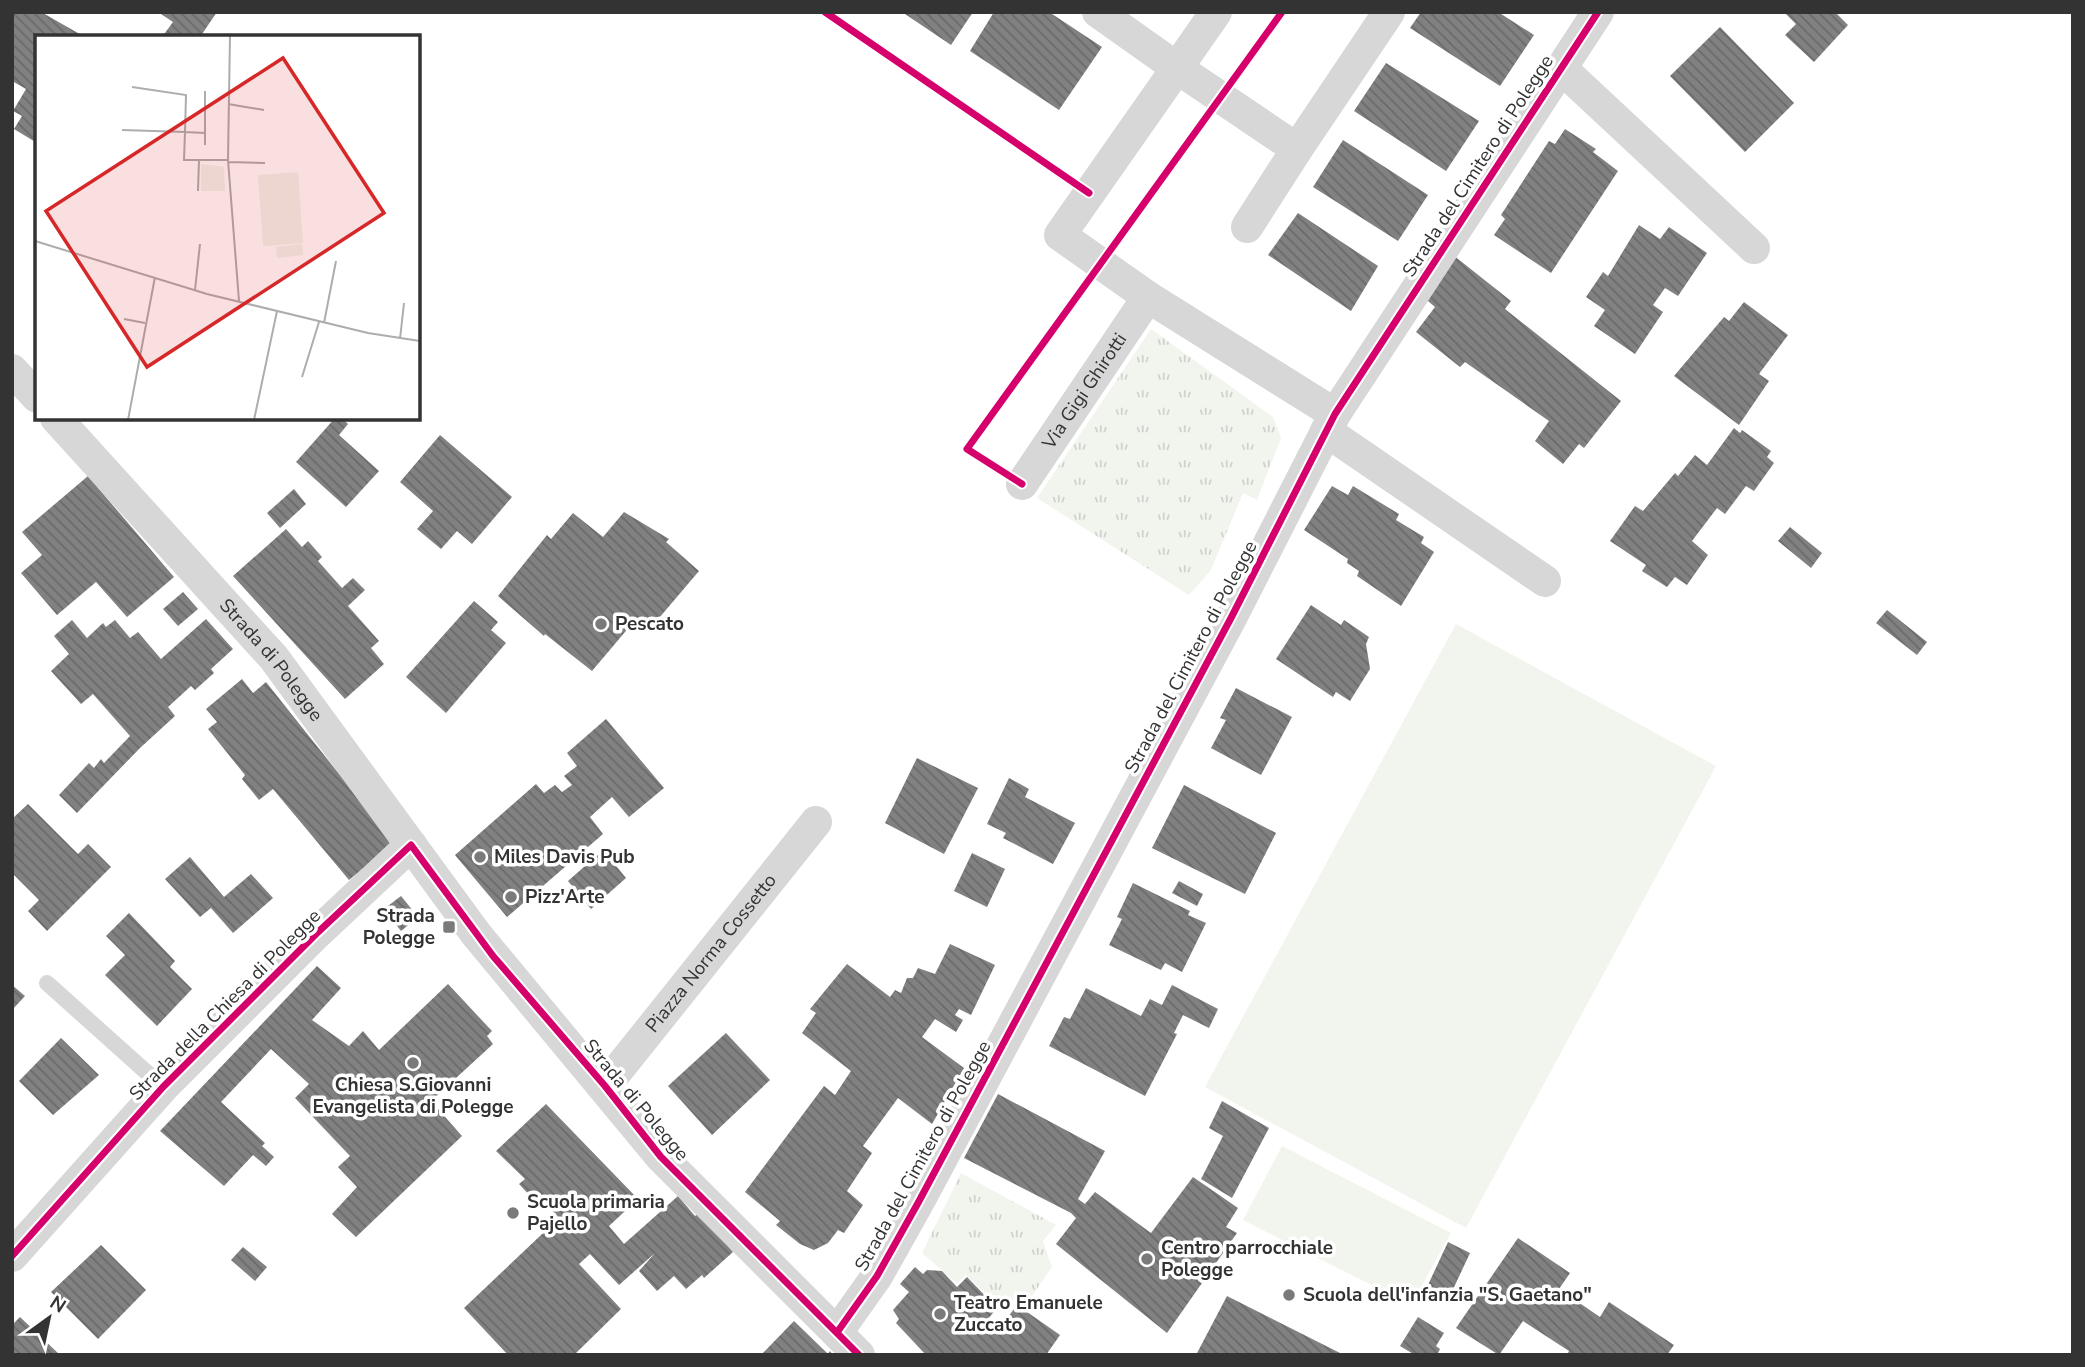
<svg xmlns="http://www.w3.org/2000/svg" width="2085" height="1367" viewBox="0 0 2085 1367" font-family="'Nunito Sans',sans-serif">
<style>
.grass{fill:url(#grass-tufts)}
.pitch{fill:#f1f5ed}
.building{fill:url(#building-back-hatch)}
.lines{fill:none;stroke-linecap:round;stroke-linejoin:round}
.service{stroke:#d7d7d7;stroke-width:16}
.minor{stroke:#d7d7d7;stroke-width:32}
.cycleway-casing{stroke:#fff;stroke-width:11}
.cycleway{stroke:#d6006c;stroke-width:7}
.poi-dot{fill:#7a7a7a;stroke:#fff;stroke-width:2.5}
.labels{text-anchor:middle;dominant-baseline:central;stroke-width:7;stroke-linejoin:round;paint-order:stroke}
.street-label{font-size:19px;fill:#333;stroke:#fff}
.poi-label{font-size:19px;font-weight:bold;fill:#333;stroke:#fff;text-anchor:start}
.inset-road{fill:none;stroke:#adadad;stroke-width:2}
.view{fill:#d62828;fill-opacity:0.15;stroke:#d62828;stroke-width:3.5}
.inset-edge{fill:none;stroke:#333;stroke-width:3.5}
</style>
<defs>
<pattern id="grass-tufts" width="24" height="20" patternUnits="userSpaceOnUse" patternTransform="scale(1.75)"><rect width="24" height="20" fill="#f1f5ed"/><path d="M3 7l-1-3M5 7V3M7 7l1-3M15 17l-1-3M17 17v-4M19 17l1-3" fill="none" stroke="#cfd2cc"/></pattern>
<pattern id="building-back-hatch" width="6" height="6" patternUnits="userSpaceOnUse" patternTransform="scale(1.75)"><rect width="6" height="6" fill="#818181"/><path d="M-1 5l2 2M0 0l6 6M5-1l2 2" fill="none" stroke="#6a6a6a"/></pattern>
</defs>
<rect width="100%" height="100%" fill="#fff"/>
<g class="grass">
<path d="M 1151,329 L 1273,417 L 1281,438 L 1257,500 L 1243,493 L 1211,570 L 1189,595 L 1037,498 Z"/>
<path d="M 961,1173 L 1056,1225 L 1043,1241 L 1052,1267 L 1026,1305 L 1013,1300 L 1006,1313 L 966,1275 L 957,1283 L 922,1253 Z"/>
</g>
<g class="pitch">
<path d="M 1456,624 L 1716,766 L 1466,1228 L 1205,1087 Z"/>
<path d="M 1282,1146 L 1451,1233 L 1411,1305 L 1243,1220 Z"/>
</g>
<g class="building">
<path d="M 12,12 L 41,12 L 85,37 L 37,37 L 37,143 L 14,129 L 22,116 L 13,111 L 26,89 L 12,81 Z"/>
<path d="M 158,12 L 217,12 L 200,37 L 162,37 L 173,22 Z"/>
<path d="M 902,12 L 973,12 L 951,45 Z"/>
<path d="M 994,12 L 1049,12 L 1102,47 L 1059,110 L 970,51 Z"/>
<path d="M 1421,12 L 1498,12 L 1534,35 L 1500,86 L 1410,28 Z"/>
<path d="M 1784,12 L 1835,12 L 1848,25 L 1814,62 L 1785,35 L 1796,24 Z"/>
<path d="M 1720,27 L 1794,103 L 1745,152 L 1670,76 Z"/>
<path d="M 1386,63 L 1479,121 L 1446,171 L 1354,111 Z"/>
<path d="M 1565,129 L 1596,149 L 1593,152 L 1618,171 L 1551,273 L 1494,235 L 1505,219 L 1501,215 L 1549,141 L 1555,144 Z"/>
<path d="M 1343,140 L 1428,195 L 1398,241 L 1313,187 Z"/>
<path d="M 1298,213 L 1378,266 L 1351,311 L 1268,255 Z"/>
<path d="M 1639,225 L 1660,239 L 1669,227 L 1707,253 L 1678,296 L 1665,288 L 1653,305 L 1663,312 L 1635,354 L 1594,326 L 1605,310 L 1586,297 L 1603,272 L 1608,276 Z"/>
<path d="M 1453,255 L 1511,301 L 1505,309 L 1621,401 L 1584,448 L 1579,444 L 1563,464 L 1535,441 L 1549,421 L 1465,362 L 1460,367 L 1416,332 L 1435,307 L 1421,295 Z"/>
<path d="M 1744,302 L 1788,335 L 1759,374 L 1769,381 L 1739,425 L 1674,376 L 1724,317 L 1729,321 Z"/>
<path d="M 335,418 L 342,418 L 348,424 L 339,435 L 379,471 L 346,507 L 296,462 Z"/>
<path d="M 1734,428 L 1740,433 L 1742,430 L 1771,451 L 1767,457 L 1774,463 L 1754,491 L 1746,486 L 1725,514 L 1717,508 L 1692,541 L 1708,555 L 1687,585 L 1675,577 L 1667,587 L 1642,571 L 1646,565 L 1610,541 L 1635,506 L 1643,511 L 1675,473 L 1678,476 L 1695,455 L 1707,465 Z"/>
<path d="M 440,435 L 512,497 L 472,544 L 457,531 L 441,549 L 417,529 L 433,511 L 400,482 Z"/>
<path d="M 88,476 L 174,577 L 127,617 L 96,582 L 57,615 L 21,573 L 42,555 L 22,532 Z"/>
<path d="M 1332,486 L 1348,495 L 1353,486 L 1399,514 L 1396,520 L 1424,537 L 1421,543 L 1434,552 L 1401,606 L 1357,576 L 1359,571 L 1347,563 L 1348,559 L 1304,530 Z"/>
<path d="M 294,489 L 306,504 L 280,528 L 267,513 Z"/>
<path d="M 624,512 L 669,539 L 666,542 L 699,571 L 648,631 L 636,619 L 592,671 L 545,634 L 544,636 L 498,596 L 547,535 L 551,539 L 573,513 L 603,537 Z"/>
<path d="M 1790,527 L 1822,553 L 1811,568 L 1778,541 Z"/>
<path d="M 286,529 L 302,547 L 308,541 L 322,557 L 318,561 L 342,588 L 353,578 L 365,590 L 348,606 L 379,641 L 371,648 L 384,664 L 345,699 L 233,576 Z"/>
<path d="M 183,592 L 198,609 L 178,626 L 163,609 Z"/>
<path d="M 474,601 L 498,622 L 491,630 L 506,643 L 446,713 L 406,677 Z"/>
<path d="M 1311,605 L 1341,625 L 1344,620 L 1369,637 L 1366,644 L 1370,669 L 1350,701 L 1336,692 L 1333,697 L 1276,659 Z"/>
<path d="M 1887,610 L 1927,642 L 1917,655 L 1876,623 Z"/>
<path d="M 206,619 L 233,649 L 211,669 L 214,673 L 195,690 L 191,686 L 168,707 L 175,716 L 140,748 L 77,813 L 59,795 L 89,763 L 94,768 L 101,759 L 104,763 L 130,736 L 93,694 L 81,704 L 51,671 L 69,654 L 54,636 L 72,620 L 87,638 L 103,623 L 106,627 L 115,620 L 130,638 L 138,632 L 161,659 Z"/>
<path d="M 242,679 L 253,693 L 266,682 L 394,843 L 349,880 L 273,789 L 259,800 L 242,779 L 245,775 L 208,729 L 217,722 L 206,709 Z"/>
<path d="M 1236,688 L 1292,717 L 1261,775 L 1211,748 L 1226,720 L 1220,718 Z"/>
<path d="M 606,719 L 664,788 L 629,817 L 612,797 L 590,817 L 603,834 L 507,917 L 455,855 L 536,784 L 544,793 L 555,785 L 562,792 L 572,785 L 564,776 L 577,766 L 567,753 Z"/>
<path d="M 917,758 L 978,788 L 944,854 L 885,823 Z"/>
<path d="M 1009,778 L 1029,789 L 1025,797 L 1075,823 L 1053,864 L 1003,838 L 1006,833 L 987,824 Z"/>
<path d="M 1184,785 L 1276,833 L 1245,894 L 1152,848 Z"/>
<path d="M 28,804 L 78,854 L 88,844 L 111,867 L 47,931 L 28,911 L 39,900 L 12,873 L 12,819 Z"/>
<path d="M 603,850 L 626,878 L 591,909 L 568,881 Z"/>
<path d="M 972,853 L 1005,869 L 987,907 L 954,891 Z"/>
<path d="M 190,857 L 224,897 L 251,874 L 273,898 L 233,933 L 211,908 L 200,917 L 165,879 Z"/>
<path d="M 1179,881 L 1203,894 L 1197,906 L 1172,893 Z"/>
<path d="M 1133,883 L 1190,911 L 1188,915 L 1206,923 L 1182,972 L 1165,963 L 1161,970 L 1109,945 L 1122,919 L 1117,917 Z"/>
<path d="M 401,896 L 418,917 L 401,931 L 384,909 Z"/>
<path d="M 129,913 L 175,961 L 170,967 L 192,989 L 157,1026 L 105,975 L 125,955 L 106,936 Z"/>
<path d="M 950,944 L 995,965 L 971,1015 L 959,1009 L 955,1015 L 963,1020 L 956,1032 L 935,1019 L 922,1037 L 964,1068 L 932,1124 L 898,1098 L 863,1146 L 872,1153 L 847,1191 L 863,1205 L 844,1233 L 838,1230 L 828,1243 L 814,1250 L 800,1244 L 776,1225 L 780,1221 L 745,1192 L 824,1086 L 835,1095 L 851,1071 L 802,1033 L 816,1013 L 810,1009 L 847,964 L 890,997 L 895,990 L 901,993 L 907,978 L 913,978 L 918,968 L 935,974 Z"/>
<path d="M 317,966 L 341,988 L 312,1020 L 349,1046 L 363,1031 L 379,1050 L 448,984 L 492,1031 L 487,1036 L 493,1044 L 431,1101 L 462,1136 L 356,1237 L 332,1214 L 357,1187 L 338,1167 L 350,1156 L 295,1098 L 309,1084 L 271,1049 L 221,1102 L 265,1143 L 262,1146 L 274,1157 L 266,1166 L 253,1155 L 224,1186 L 160,1131 Z"/>
<path d="M 12,985 L 25,996 L 12,1010 Z"/>
<path d="M 1172,985 L 1218,1009 L 1209,1028 L 1183,1015 L 1174,1033 L 1177,1034 L 1145,1096 L 1049,1046 L 1064,1017 L 1070,1019 L 1086,988 L 1141,1016 L 1150,999 L 1162,1005 Z"/>
<path d="M 726,1033 L 770,1080 L 712,1135 L 668,1086 Z"/>
<path d="M 61,1038 L 99,1075 L 53,1115 L 19,1081 Z"/>
<path d="M 998,1094 L 1105,1151 L 1078,1199 L 1085,1204 L 1095,1192 L 1151,1233 L 1193,1177 L 1238,1208 L 1226,1227 L 1237,1233 L 1167,1333 L 1056,1244 L 1076,1218 L 1071,1213 L 964,1158 Z"/>
<path d="M 1222,1101 L 1269,1128 L 1232,1198 L 1201,1179 L 1223,1136 L 1209,1128 Z"/>
<path d="M 546,1104 L 638,1199 L 609,1226 L 624,1244 L 678,1196 L 695,1216 L 699,1213 L 733,1252 L 704,1278 L 702,1275 L 686,1289 L 674,1276 L 657,1291 L 639,1271 L 655,1253 L 619,1285 L 590,1254 L 579,1264 L 621,1309 L 574,1355 L 508,1355 L 464,1308 L 559,1218 L 539,1196 L 535,1201 L 519,1184 L 525,1179 L 496,1151 Z"/>
<path d="M 1518,1238 L 1570,1273 L 1559,1289 L 1600,1317 L 1609,1302 L 1674,1345 L 1667,1355 L 1567,1355 L 1569,1351 L 1523,1321 L 1499,1355 L 1456,1328 Z"/>
<path d="M 1448,1242 L 1470,1253 L 1449,1298 L 1427,1287 Z"/>
<path d="M 101,1245 L 146,1290 L 98,1339 L 51,1292 Z"/>
<path d="M 243,1247 L 267,1267 L 255,1281 L 231,1260 Z"/>
<path d="M 915,1267 L 923,1274 L 927,1270 L 942,1271 L 957,1287 L 967,1277 L 997,1308 L 988,1319 L 999,1329 L 1017,1305 L 1060,1335 L 1046,1355 L 926,1355 L 896,1323 L 899,1319 L 893,1310 L 909,1292 L 900,1284 Z"/>
<path d="M 1227,1296 L 1344,1355 L 1196,1355 Z"/>
<path d="M 20,1317 L 60,1355 L 12,1355 L 12,1325 Z"/>
<path d="M 1418,1317 L 1444,1333 L 1436,1346 L 1440,1349 L 1437,1355 L 1415,1355 L 1400,1346 Z"/>
<path d="M 794,1321 L 828,1354 L 830,1351 L 833,1355 L 761,1355 Z"/>
</g>
<g class="lines">
<path class="service" d="M 47,983 L 163,1087"/>
<g class="minor">
<path d="M 1098,12 L 1177,68 L 1216,12"/>
<path d="M 1561,68 L 1754,248"/>
<path d="M 1297,149 L 1389,12"/>
<path d="M 1148,297 L 1060,235 L 1177,68 L 1297,149 L 1247,227"/>
<path d="M 12,370 L 37,397"/>
<path id="s1" d="M 56,418 L 274,658 L 476,934 L 661,1157 L 859,1355"/>
<path d="M 1326,431 L 1545,581"/>
<path id="s2" d="M 1022,484 L 1148,297 L 1335,414"/>
<path id="s3" d="M 605,1086 L 816,822"/>
<path d="M 12,1256 L 163,1087 L 316,934 L 411,845"/>
<path d="M 838,1331 L 877,1276 L 918,1203 L 1231,618 L 1335,414 L 1598,12"/>
</g>
<defs>
<g id="cycleway">
<path d="M 825,12 L 1089,193"/>
<path d="M 1022,484 L 967,449 L 1282,12"/>
<path d="M 12,1256 L 163,1087 L 316,934 L 411,845 L 493,956 L 605,1086 L 661,1157 L 859,1355"/>
<path d="M 838,1331 L 877,1276 L 918,1203 L 1231,618 L 1335,414 L 1598,12"/>
</g>
</defs>
<use href="#cycleway" class="cycleway-casing"/>
<use href="#cycleway" class="cycleway"/>
</g>
<g class="poi-dot">
<circle cx="601" cy="624" r="7"/>
<circle cx="480" cy="857" r="7"/>
<circle cx="511" cy="897" r="7"/>
<rect x="442" y="920" width="14" height="14" rx="3.5"/>
<circle cx="413" cy="1063" r="7"/>
<circle cx="513" cy="1213" r="7"/>
<circle cx="1147" cy="1259" r="7"/>
<circle cx="1289" cy="1295" r="7"/>
<circle cx="940" cy="1314" r="7"/>
</g>
<g class="labels">
<g class="street-label">
<text transform="translate(1478 166) rotate(-57)">Strada del Cimitero di Polegge</text>
<text stroke="none"><textPath href="#s2" startOffset="112">Via Gigi Ghirotti</textPath></text>
<text transform="translate(1191 657) rotate(-62)">Strada del Cimitero di Polegge</text>
<text stroke="none"><textPath href="#s1" startOffset="324">Strada di Polegge</textPath></text>
<text stroke="none"><textPath href="#s3" startOffset="170">Piazza Norma Cossetto</textPath></text>
<text transform="translate(225 1005) rotate(-45)">Strada della Chiesa di Polegge</text>
<text transform="translate(636 1100) rotate(50)">Strada di Polegge</text>
<text transform="translate(923 1156) rotate(-61)">Strada del Cimitero di Polegge</text>
</g>
<g class="poi-label">
<text x="615" y="624">Pescato</text>
<text x="494" y="857">Miles Davis Pub</text>
<text x="525" y="897">Pizz'Arte</text>
<text x="435" y="916" text-anchor="end">Strada<tspan x="435" dy="22">Polegge</tspan></text>
<text x="413" y="1085" text-anchor="middle">Chiesa S.Giovanni<tspan x="413" dy="22">Evangelista di Polegge</tspan></text>
<text x="527" y="1202">Scuola primaria<tspan x="527" dy="22">Pajello</tspan></text>
<text x="1161" y="1248">Centro parrocchiale<tspan x="1161" dy="22">Polegge</tspan></text>
<text x="1303" y="1295">Scuola dell'infanzia "S. Gaetano"</text>
<text x="954" y="1303">Teatro Emanuele<tspan x="954" dy="22">Zuccato</tspan></text>
</g>
</g>
<g transform="translate(35 35)">
<rect width="385" height="385" fill="#fff"/>
<path d="M 166,129 L 189,132 L 190,156 L 166,156 Z" fill="#f1f5ed"/>
<path d="M 263,137 L 268,208 L 228,211 L 223,140 ZM 267,209 L 268,220 L 242,223 L 241,212 Z" fill="#f1f5ed"/>
<path class="inset-road" d="M 195,0 L 193,125 L 204,266M 193,69 L 229,75M 87,95 L 150,97 L 151,60 L 97,52M 170,98 L 170,56M 164,125 L 149,125 L 150,97 L 170,98 L 170,110M 194,127 L 230,128M 163,156 L 164,125 L 193,125M 0,206 L 172,259 L 333,298 L 385,306M 160,255 L 165,209M 89,284 L 110,288M 289,288 L 301,226M 365,304 L 369,268M 267,342 L 284,287M 93,385 L 120,242M 219,385 L 242,276"/>
<path class="view" d="M 248,23 L 349,178 L 112,332 L 11,176 Z"/>
<rect width="385" height="385" class="inset-edge"/>
</g>
<rect width="2085" height="1367" fill="none" stroke="#333333" stroke-width="28"/>
<g transform="translate(49 1318) rotate(33)" stroke="#ffffff" stroke-width="5" paint-order="stroke">
<path d="M0-5L12 26L0 18L-12 26Z" fill="#333333"/>
<text y="-10" font-size="19" font-weight="bold" text-anchor="middle" fill="#333333">N</text>
</g>
</svg>
